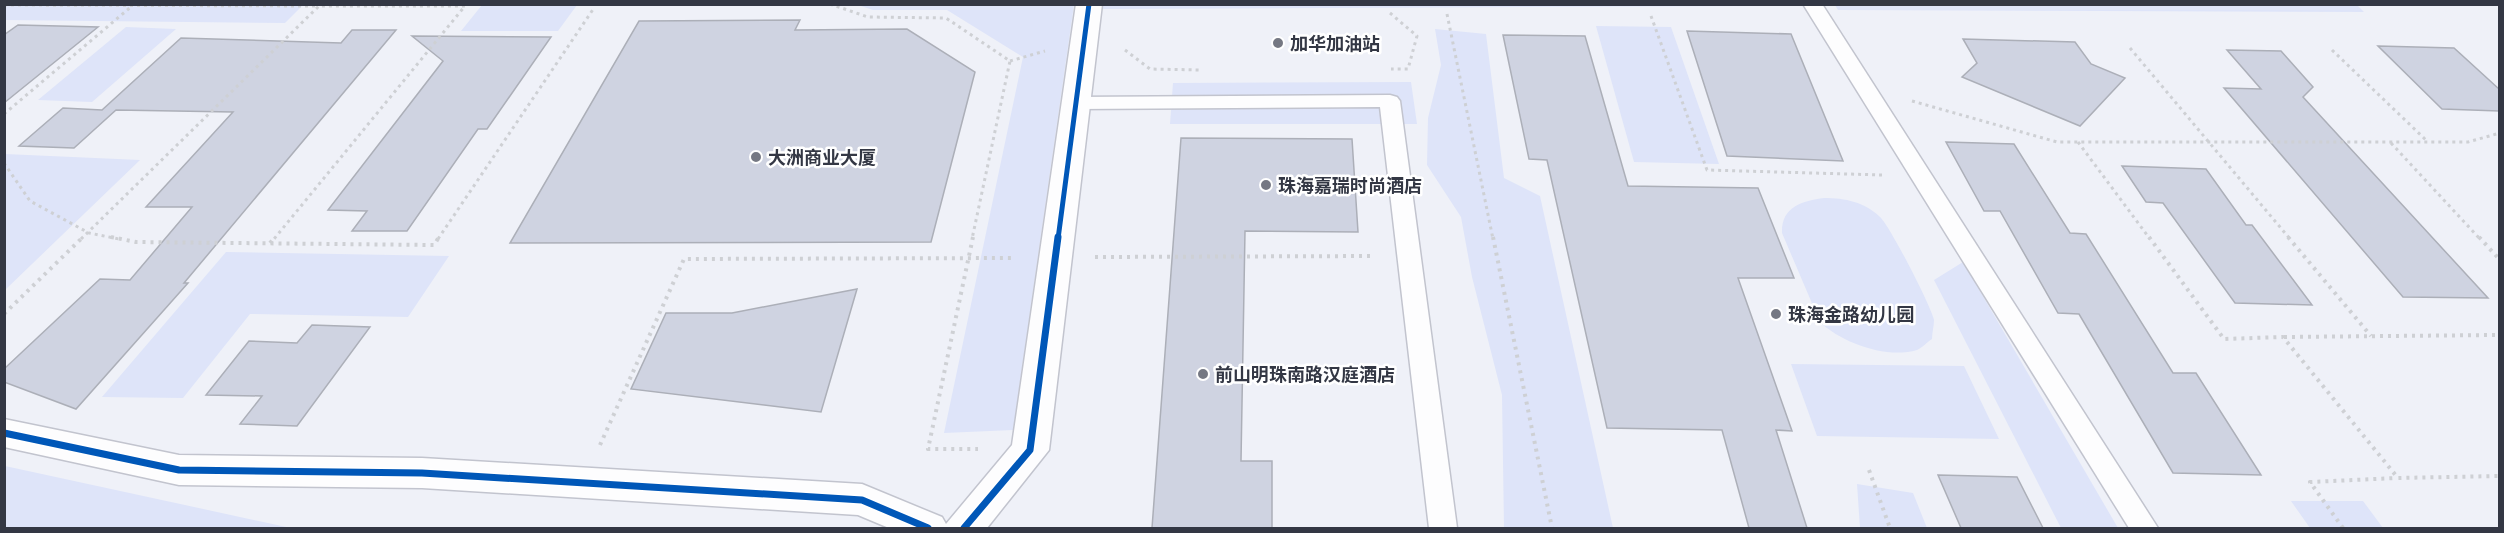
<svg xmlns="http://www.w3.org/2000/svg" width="2504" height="533" viewBox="0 0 2504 533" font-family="'Space Grotesk','Noto Sans SC',sans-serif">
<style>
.green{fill:#dee4f9}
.building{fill:#cfd3e1;stroke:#acafb8;stroke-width:1.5}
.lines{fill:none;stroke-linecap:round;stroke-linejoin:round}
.service-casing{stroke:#c2c4ce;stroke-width:3}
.minor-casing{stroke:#c2c4ce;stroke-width:3}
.path-far1{stroke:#ced0d4;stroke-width:3;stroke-dasharray:3 4;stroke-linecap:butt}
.path{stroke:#ced0d4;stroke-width:4;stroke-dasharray:3 5;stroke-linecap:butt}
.service{fill:#fdfdfe;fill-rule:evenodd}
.minor{fill:#fdfdfe;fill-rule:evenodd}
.cycleway-far1-casing{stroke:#fff;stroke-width:8}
.cycleway-casing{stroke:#fff;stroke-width:10}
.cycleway-far1{stroke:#0057b8;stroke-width:5}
.cycleway{stroke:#0057b8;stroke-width:7}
.poi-dot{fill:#757883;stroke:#fff;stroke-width:2}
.labels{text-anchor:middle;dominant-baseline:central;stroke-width:5;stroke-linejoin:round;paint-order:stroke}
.poi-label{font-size:18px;font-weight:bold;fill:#333744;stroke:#fff;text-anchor:start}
</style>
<rect width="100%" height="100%" fill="#eff1f8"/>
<g class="green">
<path d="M 5,4 L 303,4 L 303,5 L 285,23 L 5,20 Z"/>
<path d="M 1102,4 L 1766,4 L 1767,6 L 1101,9 Z"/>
<path d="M 2356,4 L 2364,12 L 1838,10 L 1835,5 Z"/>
<path d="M 482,5 L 482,4 L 577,5 L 558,31 L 461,31 Z"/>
<path d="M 858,5 L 1074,5 L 1013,430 L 944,433 L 1023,57 L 947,10 L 873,10 Z"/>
<path d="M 1596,26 L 1671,27 L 1719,164 L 1634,162 Z"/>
<path d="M 126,27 L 176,29 L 92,102 L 38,100 Z"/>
<path d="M 1435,29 L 1486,34 L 1504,178 L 1540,196 L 1613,528 L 1504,528 L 1502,395 L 1472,277 L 1461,217 L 1427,165 L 1428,118 L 1441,65 Z"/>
<path d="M 1411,82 L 1417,124 L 1170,124 L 1173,83 Z"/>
<path d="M 5,154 L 140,160 L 5,290 L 4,154 Z"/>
<path d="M 1824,198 C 1845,198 1865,202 1880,217 C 1890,226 1932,308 1934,320 C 1934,326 1932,333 1932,339 C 1927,342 1922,348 1917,350 C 1886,359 1842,343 1820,322 L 1782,233 C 1781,207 1802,201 1824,198 Z"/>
<path d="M 226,252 L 449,256 L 408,317 L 250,314 L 183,398 L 102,397 Z"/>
<path d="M 1963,262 L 2118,528 L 2061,528 L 1934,280 Z"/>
<path d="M 1791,364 L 1964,366 L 1999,439 L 1817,436 Z"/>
<path d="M 5,466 L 291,528 L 5,528 Z"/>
<path d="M 1857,484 L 1913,493 L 1927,528 L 1860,528 Z"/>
<path d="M 2291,501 L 2363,501 L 2383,528 L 2310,528 Z"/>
</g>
<g class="building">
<path d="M 800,20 L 795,30 L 907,29 L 975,72 L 931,242 L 510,243 L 639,21 Z"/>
<path d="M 18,25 L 98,27 L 4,103 L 4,35 Z"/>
<path d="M 352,30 L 396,30 L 184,283 L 188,283 L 76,409 L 4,382 L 4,369 L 100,279 L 130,280 L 192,207 L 146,207 L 233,112 L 116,110 L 74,148 L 19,146 L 63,108 L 102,110 L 181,38 L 341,43 Z"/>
<path d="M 1687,31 L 1791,34 L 1843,161 L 1727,156 Z"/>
<path d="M 1503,35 L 1585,36 L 1628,186 L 1758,188 L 1794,278 L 1738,278 L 1792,431 L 1776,430 L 1807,528 L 1749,528 L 1722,430 L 1607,428 L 1547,160 L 1529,159 Z"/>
<path d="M 412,36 L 551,37 L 487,129 L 478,129 L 407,231 L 352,231 L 367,211 L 328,210 L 443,61 Z"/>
<path d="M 1963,39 L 2075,42 L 2091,64 L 2125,78 L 2080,126 L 1962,77 L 1977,63 Z"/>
<path d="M 2378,46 L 2454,48 L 2499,89 L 2499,111 L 2442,109 Z"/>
<path d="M 2227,50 L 2281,51 L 2313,87 L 2303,97 L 2488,298 L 2403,297 L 2224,88 L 2261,89 Z"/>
<path d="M 1181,138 L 1352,139 L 1358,232 L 1245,231 L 1241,461 L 1272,461 L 1272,528 L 1152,528 Z"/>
<path d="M 1946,142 L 2014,144 L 2070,233 L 2086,234 L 2173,373 L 2196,373 L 2261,475 L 2173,473 L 2079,314 L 2058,313 L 2000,211 L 1984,211 Z"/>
<path d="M 2122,166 L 2206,169 L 2246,225 L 2252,225 L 2312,305 L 2235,303 L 2163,203 L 2146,202 Z"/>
<path d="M 857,289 L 821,412 L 631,389 L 666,313 L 732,313 Z"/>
<path d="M 312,325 L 370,327 L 297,426 L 240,424 L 262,396 L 206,395 L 249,341 L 297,343 Z"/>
<path d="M 1938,475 L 2017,477 L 2043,528 L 1961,528 Z"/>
</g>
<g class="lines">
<defs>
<g id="service">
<path d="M 1803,4 L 1822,4 L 2158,528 L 2129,528 Z"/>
<path d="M 1390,95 L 1397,97 L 1400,101 L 1457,528 L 1429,528 L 1380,107 L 1076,109 L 1069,107 L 1066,103 L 1069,99 L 1076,97 Z"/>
</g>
<path id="minor" d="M 1076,4 L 1102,4 L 1049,450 L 987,528 L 889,528 L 858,515 L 422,488 L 179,485 L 4,447 L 4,419 L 179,455 L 422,458 L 862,484 L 942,517 L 946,524 L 1012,445 Z"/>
</defs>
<use href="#service" class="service-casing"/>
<use href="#minor" class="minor-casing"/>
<g class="path-far1">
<path d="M 830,4 L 868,17 L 946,18 L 1010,61 L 972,239"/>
<path d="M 4,5 L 318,6"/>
<path d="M 1390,13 L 1417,36 L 1408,69 L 1391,69"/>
<path d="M 1447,14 L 1493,239"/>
<path d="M 1651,16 L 1707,170 L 1882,175"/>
<path d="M 2130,48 L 2290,239"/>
<path d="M 1125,50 L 1150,69 L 1201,70"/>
<path d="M 2332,50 L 2427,141"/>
<path d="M 1010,61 L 1045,51"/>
<path d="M 1912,101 L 2057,142 L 2468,142 L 2500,133"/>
<path d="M 4,114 L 132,6"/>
<path d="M 2078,142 L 2150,239"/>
<path d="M 2391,143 L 2480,239"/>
<path d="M 4,163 L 30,201 L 89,233 L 119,239"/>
<path d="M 81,239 L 319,6 L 465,6 L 274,239"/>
<path d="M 438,239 L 594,8"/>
</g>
<g class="path">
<path d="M 111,237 L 136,242 L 434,245 L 439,237"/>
<path d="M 973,237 L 928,449 L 978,449"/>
<path d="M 1493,237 L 1552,528"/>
<path d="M 2149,237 L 2224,339 L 2283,337 L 2398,478 L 2500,476"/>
<path d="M 2288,237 L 2371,336"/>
<path d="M 2479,237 L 2500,260"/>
<path d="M 270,243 L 275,237"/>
<path d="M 1095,257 L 1375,256"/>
<path d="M 4,314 L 83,237"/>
<path d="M 2284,337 L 2496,335 L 2500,338"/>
<path d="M 600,445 L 684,259 L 1015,258"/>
<path d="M 1869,470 L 1890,528"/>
<path d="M 2343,528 L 2310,482 L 2397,478"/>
</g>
<use href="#service" class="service"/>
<use href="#minor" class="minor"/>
<defs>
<path id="cycleway-far1" d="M 1058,239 L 1089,4"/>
<g id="cycleway">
<path d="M 4,433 L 179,470 L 422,473 L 862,500 L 928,528"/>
<path d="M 964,528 L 1030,450 L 1058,237"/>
</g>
</defs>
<use href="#cycleway-far1" class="cycleway-far1-casing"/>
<use href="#cycleway" class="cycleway-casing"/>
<use href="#cycleway-far1" class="cycleway-far1"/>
<use href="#cycleway" class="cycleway"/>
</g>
<g class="poi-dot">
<circle cx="1278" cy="43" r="6"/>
<circle cx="756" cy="157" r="6"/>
<circle cx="1266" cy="185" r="6"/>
<circle cx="1776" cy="314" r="6"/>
<circle cx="1203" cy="374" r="6"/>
</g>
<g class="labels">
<g class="poi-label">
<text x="1290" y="43">加华加油站</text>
<text x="768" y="157">大洲商业大厦</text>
<text x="1278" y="185">珠海嘉瑞时尚酒店</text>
<text x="1788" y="314">珠海金路幼儿园</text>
<text x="1215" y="374">前山明珠南路汉庭酒店</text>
</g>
</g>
<rect width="2504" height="533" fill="none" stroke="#333744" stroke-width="12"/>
</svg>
